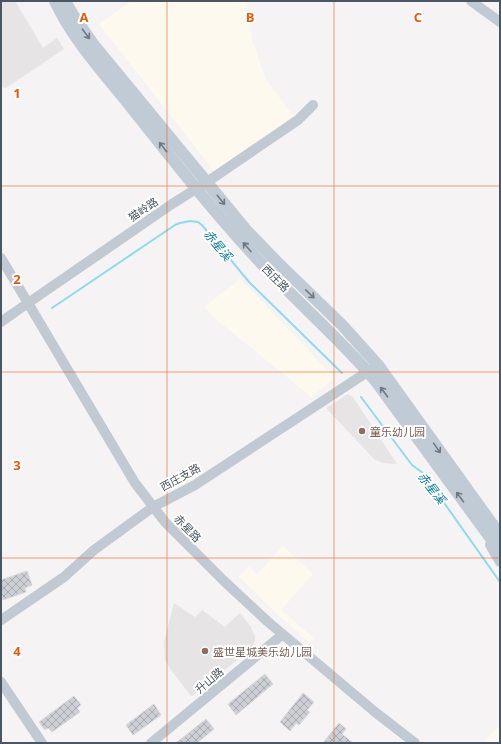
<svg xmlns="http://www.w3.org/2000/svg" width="501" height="744" viewBox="0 0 501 744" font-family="'Open Sans','Noto Sans SC',sans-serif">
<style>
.commercial{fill:#fdf9ef}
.education{fill:#e6e4e5}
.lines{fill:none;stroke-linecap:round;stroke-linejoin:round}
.stream{stroke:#90daee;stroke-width:2}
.building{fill:url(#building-cross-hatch);stroke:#d7d9de}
.tertiary{stroke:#c1cad2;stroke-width:10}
.secondary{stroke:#c1cbd6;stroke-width:12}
.oneway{stroke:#6e7984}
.grid{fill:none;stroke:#e8590c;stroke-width:1;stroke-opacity:0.55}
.education-dot{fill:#8d6e63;stroke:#fff;stroke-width:1.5}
.labels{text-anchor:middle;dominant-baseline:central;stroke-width:4;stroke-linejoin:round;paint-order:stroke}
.street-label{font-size:11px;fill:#4a5661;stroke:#fff}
.education-label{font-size:11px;fill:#785e54;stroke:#fff;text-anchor:start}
.water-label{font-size:12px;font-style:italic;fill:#0c7c9b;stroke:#fff}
.grid-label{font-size:13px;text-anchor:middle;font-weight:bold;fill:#e8590c;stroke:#fff;stroke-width:4;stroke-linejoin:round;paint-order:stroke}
</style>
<defs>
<pattern id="building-cross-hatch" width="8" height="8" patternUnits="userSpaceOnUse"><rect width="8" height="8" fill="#cdcfd5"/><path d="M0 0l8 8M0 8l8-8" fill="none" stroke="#a8abb0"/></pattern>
</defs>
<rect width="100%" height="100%" fill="#f5f3f3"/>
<g class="commercial">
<path d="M 132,1 L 247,1 L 252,38 L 263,71 L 266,79 L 293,116 L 214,171 L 99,24 Z"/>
<path d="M 240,279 L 335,378 L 310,398 L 308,394 L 213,317 L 204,307 Z"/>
<path d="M 283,546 L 313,574 L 281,610 L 314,638 L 310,643 L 277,614 L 239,577 L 249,566 L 257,574 Z"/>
<path d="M 500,725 L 500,743 L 482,743 Z"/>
</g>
<g class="education">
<path d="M 1,1 L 15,1 L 43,48 L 57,38 L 64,49 L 6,88 L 1,87 Z"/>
<path d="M 348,394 L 353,397 L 397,464 L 383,463 L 374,459 L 326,408 Z"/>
<path d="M 174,603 L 195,617 L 202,610 L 225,627 L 240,613 L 251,627 L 255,637 L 255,641 L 254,644 L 242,656 L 194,695 L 191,696 L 171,670 L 165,660 L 164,642 Z"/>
</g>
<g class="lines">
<g class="stream">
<path d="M 52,308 L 175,225 L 180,223 L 190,221 L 198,222 L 202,225 L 249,282 L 342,373"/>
<path d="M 361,397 L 412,465 L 423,473 L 500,582"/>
</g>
</g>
<g class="building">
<path d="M 27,571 L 32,585 L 25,588 L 26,592 L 3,600 L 1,594 L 1,580 Z"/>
<path d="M 265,674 L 273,684 L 236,715 L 228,704 Z"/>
<path d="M 303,693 L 314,702 L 307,710 L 310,712 L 299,725 L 296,723 L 290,731 L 280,722 Z"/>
<path d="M 74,696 L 81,705 L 77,708 L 80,712 L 52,732 L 48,728 L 45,730 L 39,722 Z"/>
<path d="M 154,704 L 161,715 L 133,735 L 126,725 Z"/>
<path d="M 206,719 L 214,729 L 197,743 L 176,743 Z"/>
<path d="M 339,723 L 346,729 L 342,734 L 353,743 L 323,743 Z"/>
</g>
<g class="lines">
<g class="tertiary">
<path d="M 471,1 L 500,22"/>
<path d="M 1,258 L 28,303 L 172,204 L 207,182 L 298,120 L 313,105"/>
<path d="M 1,322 L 28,303 L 135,483 L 165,522 L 224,581 L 267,621 L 375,712 L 415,743"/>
<path d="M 490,545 L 500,562"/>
<path d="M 1,620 L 64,577 L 94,550 L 153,507 L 195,485 L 378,365"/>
<path d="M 1,682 L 42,743"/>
<path d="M 151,743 L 282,635"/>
</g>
<g class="secondary">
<path d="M 55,1 C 73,40 104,73 131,107 C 173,160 216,215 263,265 C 299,304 340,339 375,380 L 500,551"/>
<path d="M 65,1 L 73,15 L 93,44 L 247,231 L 276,261 L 342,325 L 378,365 L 500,535"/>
</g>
</g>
<defs><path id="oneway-shaft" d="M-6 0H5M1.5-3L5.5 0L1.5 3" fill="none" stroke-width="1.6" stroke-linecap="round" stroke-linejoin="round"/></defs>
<g class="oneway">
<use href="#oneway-shaft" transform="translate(86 34) rotate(53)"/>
<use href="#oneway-shaft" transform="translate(163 147) rotate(-128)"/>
<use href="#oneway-shaft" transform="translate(221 200) rotate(51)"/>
<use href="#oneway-shaft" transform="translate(247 247) rotate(-131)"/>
<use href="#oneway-shaft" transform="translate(310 294) rotate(44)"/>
<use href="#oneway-shaft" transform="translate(384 392) rotate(-127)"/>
<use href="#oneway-shaft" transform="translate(437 448) rotate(55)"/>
<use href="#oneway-shaft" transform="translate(460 497) rotate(-126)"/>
</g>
<path class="grid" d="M 167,1 L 167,743M 334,1 L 334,743M 1,186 L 500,186M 1,372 L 500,372M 1,558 L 500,558"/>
<g class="education-dot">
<circle cx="362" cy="431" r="4"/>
<circle cx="205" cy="651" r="4"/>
</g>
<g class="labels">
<g class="street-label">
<text transform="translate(143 209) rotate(-34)">猫岭路</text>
<text transform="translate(276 278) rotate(45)">西庄路</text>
<text transform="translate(180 477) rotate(-29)">西庄支路</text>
<text transform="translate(188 528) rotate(46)">赤星路</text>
<text transform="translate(209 680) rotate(-40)">升山路</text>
</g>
<g class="education-label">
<text x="370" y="431">童乐幼儿园</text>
<text x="213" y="651">盛世星城美乐幼儿园</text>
</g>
<g class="water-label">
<text transform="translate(218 245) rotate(50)">赤星溪</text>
<text transform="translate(432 488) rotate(52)">赤星溪</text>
</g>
</g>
<g class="grid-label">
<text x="84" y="22">A</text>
<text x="250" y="22">B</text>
<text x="418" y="22">C</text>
<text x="17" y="98">1</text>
<text x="17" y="284">2</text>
<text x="17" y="470">3</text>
<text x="17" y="656">4</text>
</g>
<rect width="501" height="744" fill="none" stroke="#4a5661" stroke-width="4"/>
</svg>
